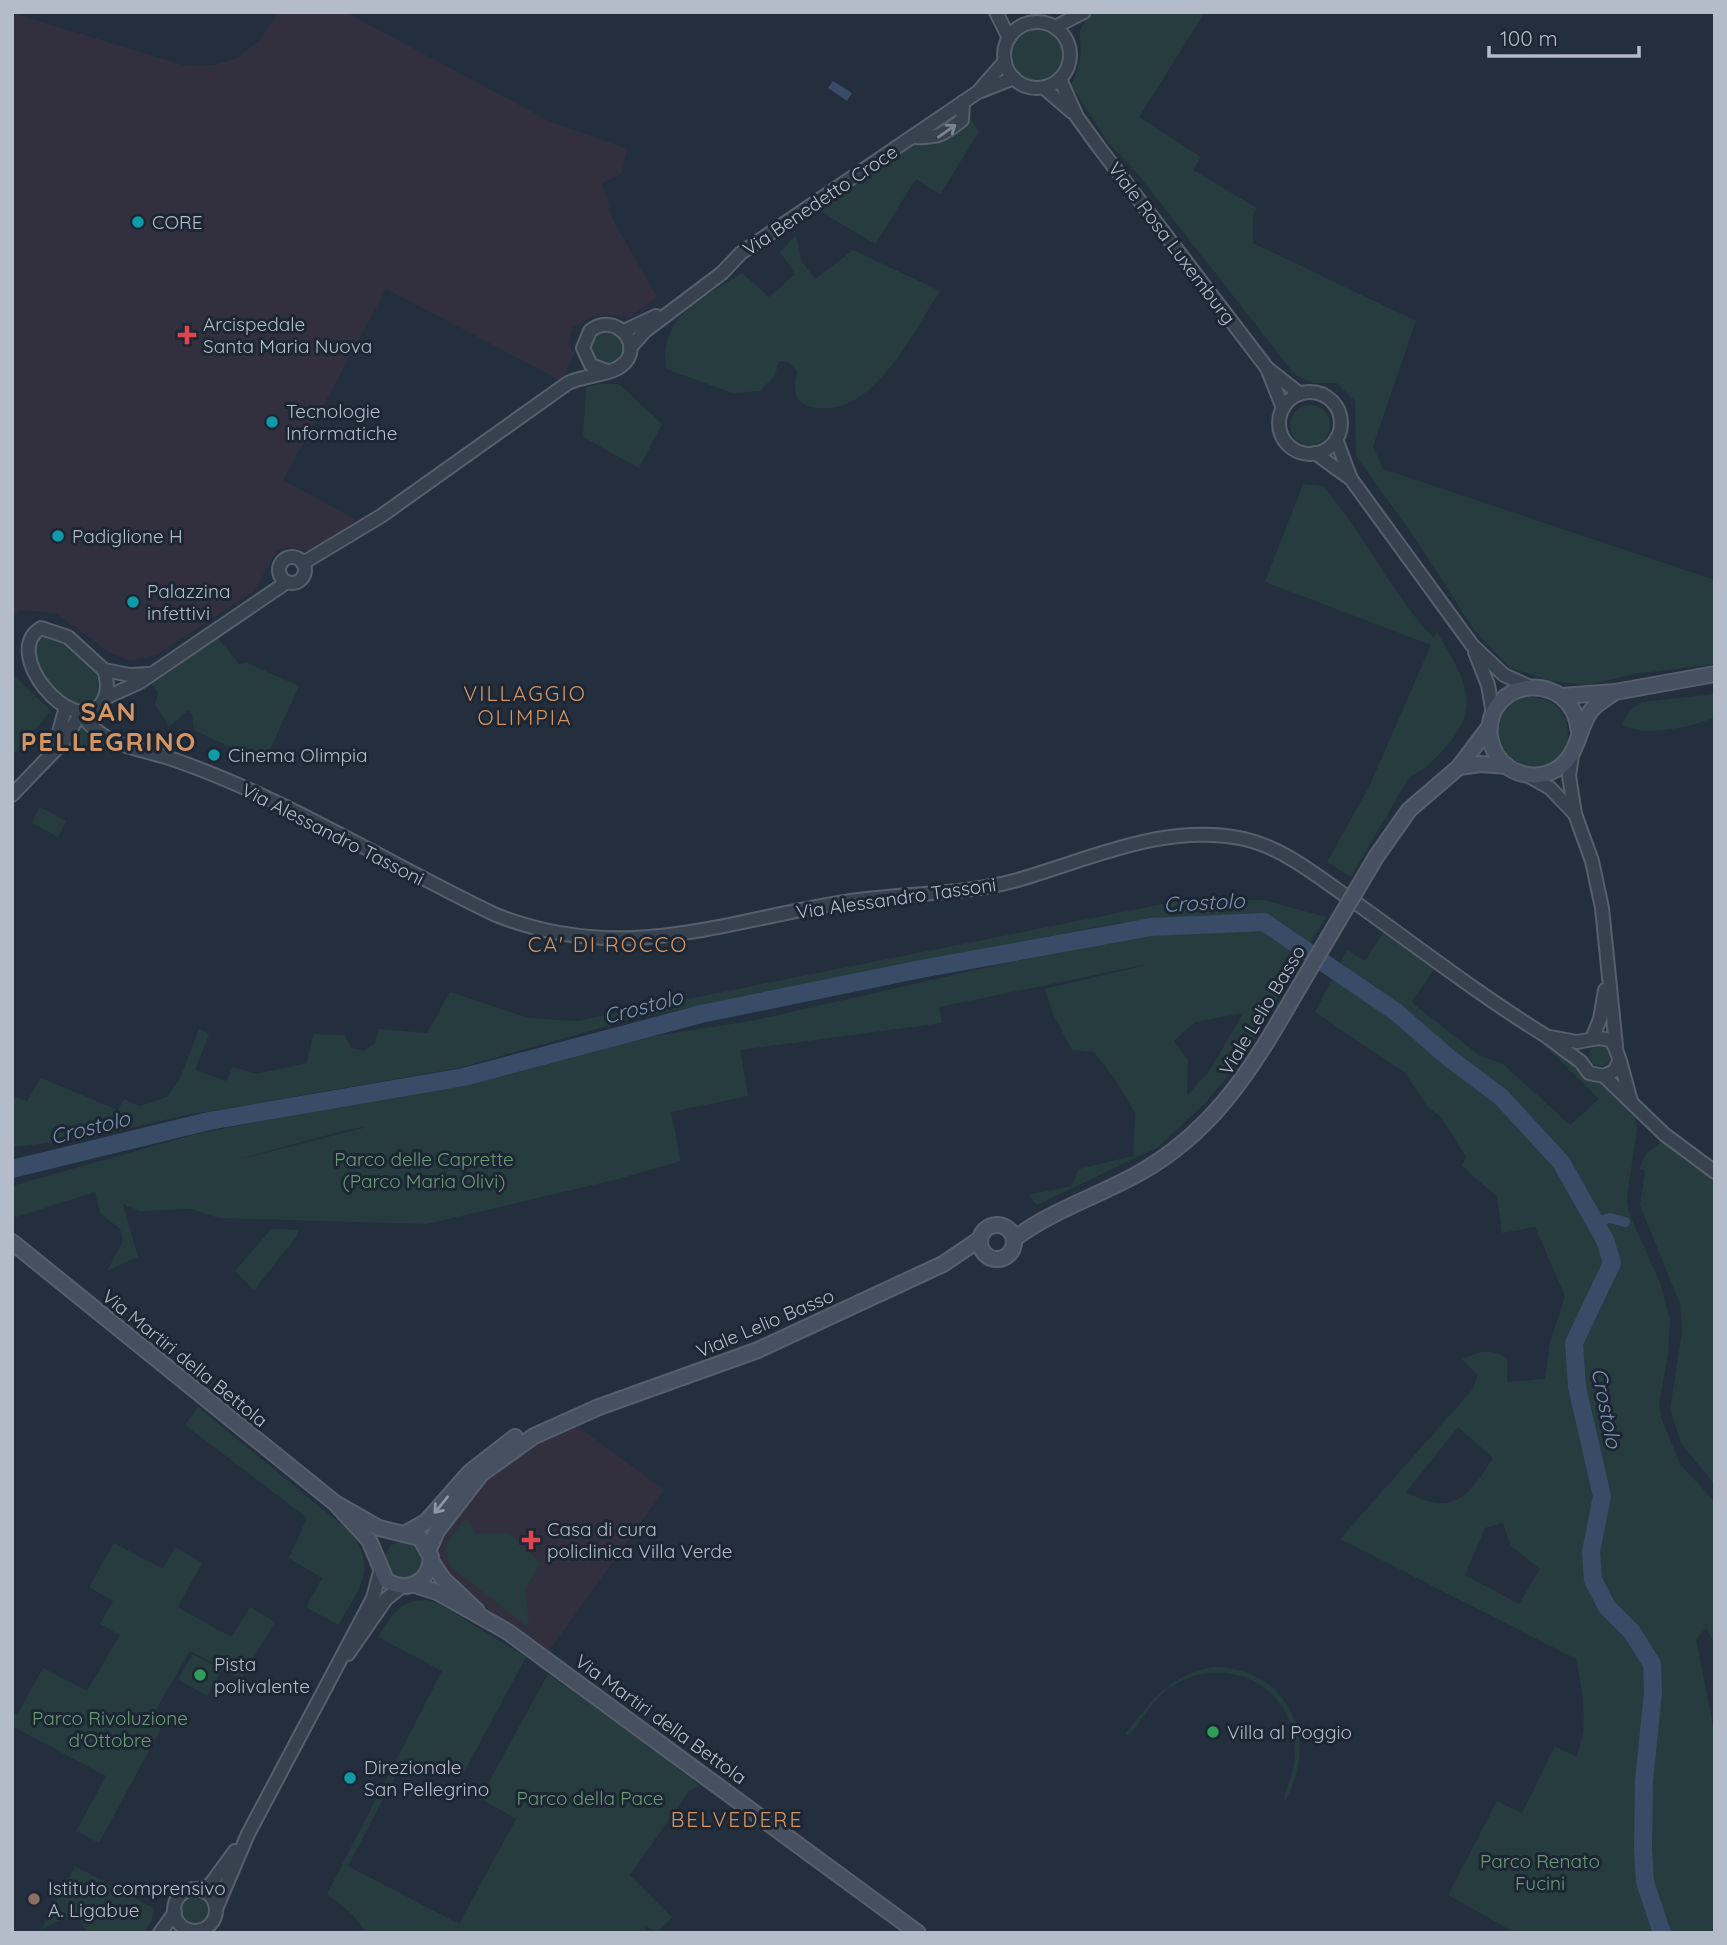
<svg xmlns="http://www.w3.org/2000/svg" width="1727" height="1945" viewBox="0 0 1727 1945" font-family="Quicksand,sans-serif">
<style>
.medical{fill:#32303f}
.green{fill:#263c3f;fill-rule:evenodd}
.water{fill:#394c67}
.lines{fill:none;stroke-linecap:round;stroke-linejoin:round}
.canal{stroke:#394c67;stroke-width:10}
.river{stroke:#394c67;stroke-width:18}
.tertiary-casing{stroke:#565f6c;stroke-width:16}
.secondary-casing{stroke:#565f6c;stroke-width:18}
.tertiary{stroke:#38414e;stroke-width:12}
.secondary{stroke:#465061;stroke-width:14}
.secondary-bridge-casing{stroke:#565f6c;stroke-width:18;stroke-linecap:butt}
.secondary-bridge{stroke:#465061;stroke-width:14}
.oneway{stroke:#7c8592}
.oneway2{stroke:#8e96a5}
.culture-dot{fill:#0f9aa8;stroke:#1d2633;stroke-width:2.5}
.health-dot{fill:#e0444e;stroke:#1d2633;stroke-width:2.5}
.leisure-dot{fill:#2e9e5b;stroke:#1d2633;stroke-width:2.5}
.education-dot{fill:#8d6e63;stroke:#1d2633;stroke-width:2.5}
.labels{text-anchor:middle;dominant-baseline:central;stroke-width:6;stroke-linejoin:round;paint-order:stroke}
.street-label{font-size:19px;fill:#b4bcc9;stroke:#1d2633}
.poi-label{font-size:19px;fill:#b4bcc9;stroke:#1d2633;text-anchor:start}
.park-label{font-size:19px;fill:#6b9a76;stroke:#1d2633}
.neighbourhood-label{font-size:21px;letter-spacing:2px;fill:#d59563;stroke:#1d2633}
.water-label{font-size:21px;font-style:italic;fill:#7c92b1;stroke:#1d2633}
.district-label{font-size:26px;font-weight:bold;letter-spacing:2px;fill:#d59563;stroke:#1d2633}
</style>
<rect width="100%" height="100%" fill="#242f3e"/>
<g class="medical">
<path d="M 278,12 L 345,12 L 551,122 L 628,149 L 621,174 L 602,183 L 613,220 L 657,297 L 629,318 L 613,315 L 593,316 L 573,327 L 567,343 L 575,354 L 560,380 L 386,289 L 283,480 L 357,520 L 313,551 L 284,547 L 276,552 L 254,591 L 158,654 L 130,661 L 109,652 L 56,613 L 21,610 L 12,617 L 12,13 L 186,66 L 213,65 L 236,59 L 260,40 Z"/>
<path d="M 571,1421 L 664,1490 L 544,1658 L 480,1614 L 431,1561 L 437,1531 L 481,1474 Z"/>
</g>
<g class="green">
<path d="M 1097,12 L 1205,12 L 1139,117 L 1201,157 L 1193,170 L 1257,208 L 1253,214 L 1253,243 L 1416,321 L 1373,446 L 1383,469 L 1715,580 L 1715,664 L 1635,674 L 1588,685 L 1552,681 L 1510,668 L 1474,630 L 1419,544 L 1356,456 L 1355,401 L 1337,383 L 1314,383 L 1295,375 L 1133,168 L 1110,145 L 1071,85 C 1080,67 1083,53 1079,33 L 1086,19 Z"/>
<circle cx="1037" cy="55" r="28"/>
<path d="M 971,119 L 979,132 L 940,194 L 916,179 L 875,244 L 818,210 L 913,145 L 935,145 Z"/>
<path d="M 796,235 L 801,260 L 815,279 L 853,250 L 940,291 C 912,333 871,424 809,406 C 792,402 794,384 797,371 L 788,362 L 779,361 L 775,375 L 760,391 L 733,393 L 666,369 C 659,315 703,299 742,273 L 769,297 L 795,274 L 780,252 Z"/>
<circle cx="606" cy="348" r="18"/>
<path d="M 601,384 L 619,384 L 662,424 L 639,468 L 583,437 L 586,387 Z"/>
<circle cx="1310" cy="425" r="20"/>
<path d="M 1303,484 L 1323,486 C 1364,534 1390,592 1434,638 L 1437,632 C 1463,678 1486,706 1442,751 C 1432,762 1422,772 1409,777 L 1351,877 L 1327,862 L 1369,787 L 1431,645 L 1265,582 Z"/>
<path d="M 42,633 L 56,637 L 97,673 L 99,692 L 89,705 L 74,707 L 34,671 L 27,645 Z"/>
<path d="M 218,638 L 239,664 L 247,663 L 299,686 L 264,763 L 194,730 L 192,714 L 188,710 L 169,727 L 155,704 L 158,693 L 152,683 Z"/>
<path d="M 12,674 L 51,711 L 12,756 Z"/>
<path d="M 1715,694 L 1715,718 C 1689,726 1646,739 1622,724 L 1630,710 L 1642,702 Z"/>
<circle cx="1532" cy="733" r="36"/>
<path d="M 80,724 L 94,741 L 109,750 L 70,750 L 59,756 Z"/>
<path d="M 40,807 L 66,821 L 58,837 L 32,823 Z"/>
<path d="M 1188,899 L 1264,900 L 1326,917 L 1239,1063 L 1205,1103 L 1158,1147 L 1037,1205 L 1028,1195 L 1071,1186 L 1079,1169 L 1133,1156 L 1135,1113 L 1115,1079 L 1094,1052 L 1072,1050 L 1052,1012 L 1045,989 L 1154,963 L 939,1007 L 942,1023 L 740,1050 L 748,1096 L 671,1112 L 681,1161 L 618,1179 L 427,1224 L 219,1218 L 192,1209 L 140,1211 L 123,1204 L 138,1257 L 107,1271 L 123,1241 L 120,1229 L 100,1213 L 95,1192 L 16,1217 L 12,1215 L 12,1186 L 196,1134 L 384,1097 L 616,1042 L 751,1021 L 1126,936 L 1122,922 L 632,1019 L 459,1068 L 182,1116 L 84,1139 L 12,1147 L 12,1096 L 27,1101 L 41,1078 L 118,1110 L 124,1099 L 140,1106 L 167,1097 L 180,1079 L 199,1029 L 209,1034 L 195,1070 L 226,1081 L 233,1067 L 257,1074 L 307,1063 L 313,1034 L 345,1035 L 351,1048 L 364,1051 L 375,1043 L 379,1029 L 427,1033 L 450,992 L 528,1018 L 577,1021 ZM 1243,1013 L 1210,1070 L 1187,1096 L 1188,1060 L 1174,1041 L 1195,1022 ZM 362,1127 L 363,1128 L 224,1163 L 347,1130 Z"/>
<path d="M 1385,930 L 1435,968 L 1411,1002 L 1480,1056 L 1503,1064 L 1570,1125 L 1599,1099 L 1544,1045 L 1570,1058 L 1582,1075 L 1605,1085 L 1635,1115 L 1637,1130 L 1627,1197 L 1629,1213 L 1661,1285 L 1670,1319 L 1668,1355 L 1659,1403 L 1661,1417 L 1680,1464 L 1715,1502 L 1715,1644 L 1706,1628 L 1696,1639 L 1715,1735 L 1715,1933 L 1515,1933 L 1448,1895 L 1497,1801 L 1522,1813 L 1555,1746 L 1576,1757 C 1590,1727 1582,1691 1576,1659 L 1340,1539 L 1472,1390 L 1478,1375 L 1462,1359 C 1480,1351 1489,1348 1507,1358 L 1507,1382 L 1545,1379 L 1550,1342 L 1565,1296 L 1535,1227 L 1502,1233 L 1497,1197 L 1462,1166 L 1466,1157 L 1441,1117 L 1427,1106 L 1405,1073 L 1315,1012 L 1347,950 L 1365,961 ZM 1458,1427 L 1493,1458 C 1468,1497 1454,1517 1406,1492 ZM 1503,1523 L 1511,1546 L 1540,1569 L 1519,1604 L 1465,1575 L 1485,1528 Z"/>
<circle cx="1600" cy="1055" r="11"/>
<path d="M 1664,1140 L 1715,1177 L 1715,1485 L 1681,1443 L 1670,1409 L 1682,1332 L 1680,1304 L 1640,1205 L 1645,1171 L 1639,1169 L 1646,1154 Z"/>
<path d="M 271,1229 L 298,1230 L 297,1236 L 254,1290 L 235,1271 Z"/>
<path d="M 198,1407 L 348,1530 C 380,1567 359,1589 338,1625 L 306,1607 L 322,1578 L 289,1558 L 307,1518 L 185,1425 Z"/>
<path d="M 464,1520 L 469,1521 L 475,1534 L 509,1533 L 541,1563 L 525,1589 L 529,1621 L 526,1626 L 450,1566 L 445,1546 Z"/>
<circle cx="404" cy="1560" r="19"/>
<path d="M 114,1543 L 163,1569 L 175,1547 L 202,1563 L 178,1607 L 231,1637 L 250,1607 L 275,1622 L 241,1679 L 190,1651 L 154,1713 L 165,1721 L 99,1843 L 76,1831 L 106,1776 L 12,1726 L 12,1713 L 17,1715 L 43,1668 L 87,1691 L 120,1635 L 100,1624 L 113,1601 L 89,1587 Z"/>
<path d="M 427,1600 L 443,1606 L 526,1657 L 462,1776 L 439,1764 L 433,1773 L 404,1759 L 348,1866 L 459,1924 L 516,1819 L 480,1798 L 548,1674 L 655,1750 L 700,1786 L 689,1791 L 630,1875 L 672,1917 L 657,1933 L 645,1925 L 646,1933 L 366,1933 L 352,1914 L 327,1894 L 442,1671 L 378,1637 C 391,1616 400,1599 427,1600 Z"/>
<path d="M 193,1654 L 222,1670 L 207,1696 L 178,1679 Z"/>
<path d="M 1214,1667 C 1288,1667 1322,1742 1284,1802 C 1283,1795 1290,1782 1292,1772 C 1296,1758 1295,1744 1292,1730 C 1279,1675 1215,1657 1171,1687 C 1154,1698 1142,1720 1129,1736 L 1125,1734 C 1150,1702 1172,1673 1214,1667 Z"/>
<path d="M 75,1866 L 153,1908 L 152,1921 L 143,1933 L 87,1933 L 76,1912 L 41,1930 Z"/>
<circle cx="196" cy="1909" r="15"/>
</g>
<path class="water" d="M 833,81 L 852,93 L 847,101 L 828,88 Z"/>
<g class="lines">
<path class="canal" d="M 1595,1222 L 1610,1218 L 1625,1222"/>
<path class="river" d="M 12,1169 L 209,1121 L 464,1077 L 701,1014 L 921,969 L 1151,927 L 1264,922 L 1396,1012 L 1449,1058 L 1501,1097 L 1561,1162 L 1605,1240 L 1612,1263 L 1574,1343 L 1577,1387 L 1602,1496 L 1591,1552 L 1593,1580 L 1607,1607 L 1632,1632 L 1652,1664 L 1653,1692 L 1644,1781 L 1643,1849 L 1645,1882 L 1662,1933"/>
<defs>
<g id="tertiary">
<path d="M 996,12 L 1009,38"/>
<circle cx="1037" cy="55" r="33"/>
<path d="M 1055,27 L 1084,12"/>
<path d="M 1060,79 L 1077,117 L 1098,146 L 1267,368 L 1283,408"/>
<path d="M 1044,88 L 1072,112"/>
<path d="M 981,91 L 1014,78"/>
<path d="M 914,137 C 938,138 943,135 962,120 L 963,102"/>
<path d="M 624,331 L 656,316"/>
<path d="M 630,348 L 645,331 L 722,273 L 741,253 L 978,92 L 1005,61"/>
<path d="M 1267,368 L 1300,394"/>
<circle cx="1310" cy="423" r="31"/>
<path d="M 1336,439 L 1351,479 L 1472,645 L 1504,675 L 1530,687"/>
<path d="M 1315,453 L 1351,479"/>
<circle cx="292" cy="570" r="13"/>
<path d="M 303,563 L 381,516 L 568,383 C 584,375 607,376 621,366 C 647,347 615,310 590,331 L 583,348 L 591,365 L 607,371"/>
<path d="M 41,628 L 68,637 L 104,670 C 108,682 109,695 100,705 C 72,737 0,653 41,628 Z"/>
<path d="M 1475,652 L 1488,685 L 1493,714"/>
<path d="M 104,670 L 130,675 L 149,674"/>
<path d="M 105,698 L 140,682 L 287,582"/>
<path d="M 82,715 C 104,747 140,748 175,760 C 287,799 389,864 496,915 C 625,966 725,920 851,901 C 905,893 961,895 1014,881 C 1089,860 1164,822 1244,839 C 1285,848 1322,880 1356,903 C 1419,948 1481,996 1546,1036 L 1581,1062 L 1589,1073 L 1604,1076 L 1614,1071 L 1618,1064"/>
<path d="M 56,743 L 65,710"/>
<path d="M 1572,755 L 1569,776 L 1575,814 L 1592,861 L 1602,908 L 1616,1046"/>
<path d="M 1529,776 L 1550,788 L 1575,814"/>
<path d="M 12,795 L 64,741 L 80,714"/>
<path d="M 1550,1037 L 1577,1042 L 1599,1038 L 1610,1040 C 1619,1048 1626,1086 1631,1101"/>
<path d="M 1592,1039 L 1600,1019 L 1605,990"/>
<path d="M 1604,1076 L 1664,1134 L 1715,1172"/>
<path d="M 348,1654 L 386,1599 L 401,1587"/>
<path d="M 198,1889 L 210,1885 L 235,1851"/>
<circle cx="195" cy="1910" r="21"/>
<path d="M 216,1909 L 248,1834 L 373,1598 L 380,1572"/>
<path d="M 160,1933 L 175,1912"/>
</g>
<g id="secondary">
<path d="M 1562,696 L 1615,692 L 1715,674"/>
<path d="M 1579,732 C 1573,667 1483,677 1490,737 C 1492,750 1499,761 1509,768 C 1523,777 1541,778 1555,770 C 1578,758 1577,731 1590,712 C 1596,703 1607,698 1615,692"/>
<path d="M 1459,767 L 1481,764 L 1507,766"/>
<path d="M 1376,857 L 1409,810 L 1459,767 L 1490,726"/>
<circle cx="997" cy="1242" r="17"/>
<path d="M 1014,1239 C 1052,1210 1099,1196 1141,1172 C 1208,1134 1248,1076 1285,1011"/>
<path d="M 12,1242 L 335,1503 L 379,1528 L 420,1538 L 431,1557 C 430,1582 407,1594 386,1580 L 369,1540 L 335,1503"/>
<path d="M 406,1533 L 426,1522 L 470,1472 L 515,1437"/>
<path d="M 429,1549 L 437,1531 L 481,1474 L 534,1436 L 599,1407 L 758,1350 L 943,1264 L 980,1239"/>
<path d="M 431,1561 L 443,1579 L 477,1611"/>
<path d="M 415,1585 L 437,1592 L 508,1632 L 918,1933"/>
</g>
</defs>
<use href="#tertiary" class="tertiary-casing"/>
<use href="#secondary" class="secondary-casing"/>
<use href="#tertiary" class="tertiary"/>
<use href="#secondary" class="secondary"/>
<defs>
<path id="secondary-bridge" d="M 1285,1011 L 1376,857"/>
</defs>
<use href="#secondary-bridge" class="secondary-bridge-casing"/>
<use href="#secondary-bridge" class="secondary-bridge"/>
</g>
<defs><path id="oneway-shaft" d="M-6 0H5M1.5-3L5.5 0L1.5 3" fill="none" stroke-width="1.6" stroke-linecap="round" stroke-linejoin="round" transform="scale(1.75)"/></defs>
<use class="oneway" href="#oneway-shaft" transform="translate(947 131) rotate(-35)"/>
<use class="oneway2" href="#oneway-shaft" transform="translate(441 1505) rotate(129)"/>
<g class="culture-dot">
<circle cx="138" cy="222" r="7"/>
<circle cx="272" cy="422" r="7"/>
<circle cx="58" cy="536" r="7"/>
<circle cx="133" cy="602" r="7"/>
<circle cx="214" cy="755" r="7"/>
<circle cx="350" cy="1778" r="7"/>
</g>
<g class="health-dot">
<path d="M183.5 324.5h7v7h7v7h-7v7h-7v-7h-7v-7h7z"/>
<path d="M527.5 1529.5h7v7h7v7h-7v7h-7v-7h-7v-7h7z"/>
</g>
<g class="leisure-dot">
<circle cx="200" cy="1675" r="7"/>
<circle cx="1213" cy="1732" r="7"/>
</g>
<circle class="education-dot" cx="34" cy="1899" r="7"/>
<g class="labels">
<g class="street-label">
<text transform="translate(820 200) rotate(-34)">Via Benedetto Croce</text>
<text transform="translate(1172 243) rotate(53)">Viale Rosa Luxemburg</text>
<text transform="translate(333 834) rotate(27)">Via Alessandro Tassoni</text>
<text transform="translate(896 898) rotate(-8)">Via Alessandro Tassoni</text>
<text transform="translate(1262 1010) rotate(-59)">Viale Lelio Basso</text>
<text transform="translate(765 1323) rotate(-23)">Viale Lelio Basso</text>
<text transform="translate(185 1358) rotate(39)">Via Martiri della Bettola</text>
<text transform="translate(661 1719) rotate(36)">Via Martiri della Bettola</text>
</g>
<g class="poi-label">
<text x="152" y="222">CORE</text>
<text x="203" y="324">Arcispedale<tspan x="203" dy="22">Santa Maria Nuova</tspan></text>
<text x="286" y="411">Tecnologie<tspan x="286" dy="22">Informatiche</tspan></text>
<text x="72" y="536">Padiglione H</text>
<text x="147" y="591">Palazzina<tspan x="147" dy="22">infettivi</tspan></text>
<text x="228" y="755">Cinema Olimpia</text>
<text x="547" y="1529">Casa di cura<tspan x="547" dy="22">policlinica Villa Verde</tspan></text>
<text x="214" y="1664">Pista<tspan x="214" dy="22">polivalente</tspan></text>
<text x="1227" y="1732">Villa al Poggio</text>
<text x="364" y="1767">Direzionale<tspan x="364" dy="22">San Pellegrino</tspan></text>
<text x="48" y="1888">Istituto comprensivo<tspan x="48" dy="22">A. Ligabue</tspan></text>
</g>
<g class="park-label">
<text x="424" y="1159">Parco delle Caprette<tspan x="424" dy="22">(Parco Maria Olivi)</tspan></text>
<text x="110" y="1718">Parco Rivoluzione<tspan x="110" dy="22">d'Ottobre</tspan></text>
<text x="590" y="1798">Parco della Pace</text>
<text x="1540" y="1861">Parco Renato<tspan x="1540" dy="22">Fucini</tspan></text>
</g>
<g class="neighbourhood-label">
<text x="525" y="693">VILLAGGIO<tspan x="525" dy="24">OLIMPIA</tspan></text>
<text x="608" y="944">CA' DI ROCCO</text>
<text x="737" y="1819">BELVEDERE</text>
</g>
<g class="water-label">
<text transform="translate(1204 902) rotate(-3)">Crostolo</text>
<text transform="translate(643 1006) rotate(-15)">Crostolo</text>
<text transform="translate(90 1127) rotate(-14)">Crostolo</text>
<text transform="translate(1607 1408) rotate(79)">Crostolo</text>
</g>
<g class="district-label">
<text x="109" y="711">SAN<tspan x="109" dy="30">PELLEGRINO</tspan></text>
</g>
</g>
<rect width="1727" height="1945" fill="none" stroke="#b4bcc9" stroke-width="28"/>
<path d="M1489 46v10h150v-10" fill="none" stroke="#b4bcc9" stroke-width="3.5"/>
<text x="1500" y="46" font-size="21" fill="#b4bcc9" stroke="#1d2633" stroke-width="5" paint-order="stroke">100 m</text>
</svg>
